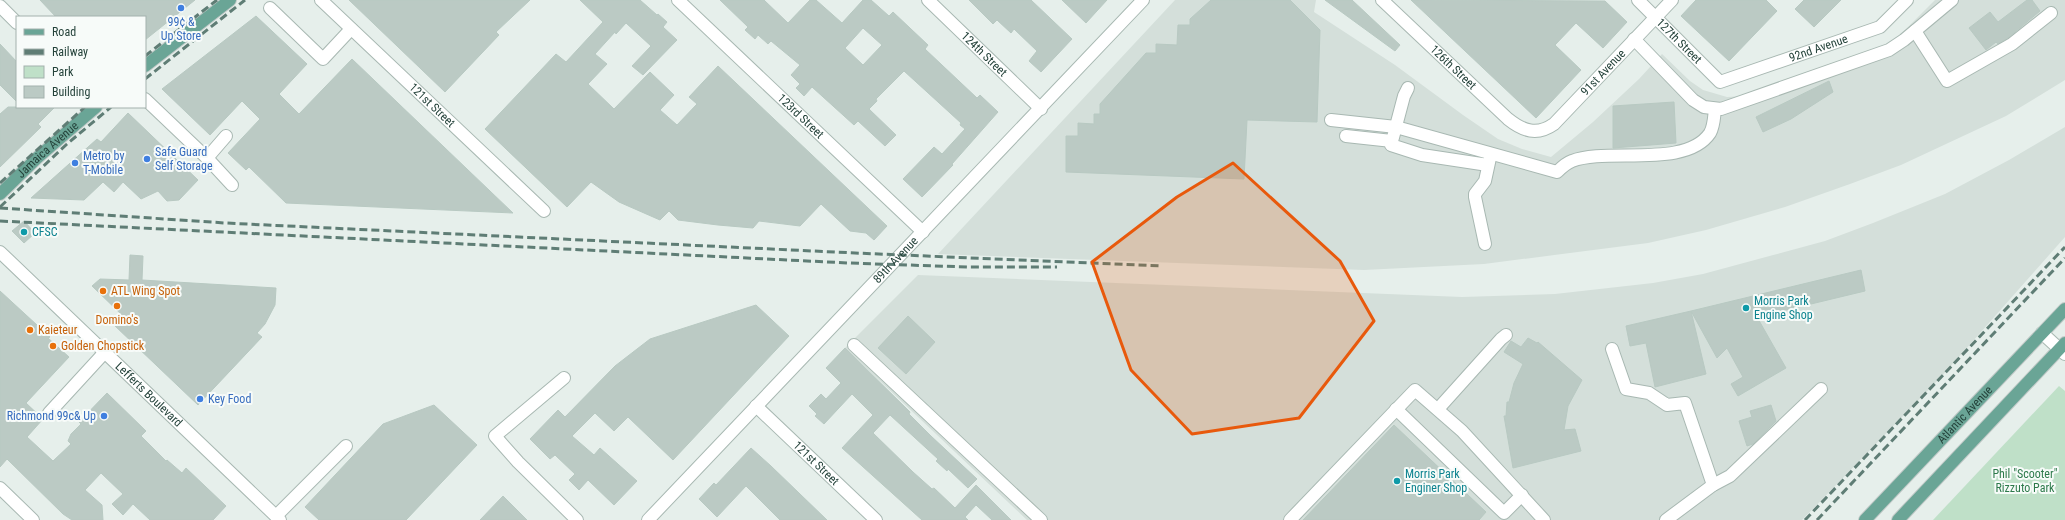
<svg xmlns="http://www.w3.org/2000/svg" width="2065" height="520" viewBox="0 0 2065 520" font-family="'Roboto Condensed',sans-serif">
<style>
.built{fill:#d4dfda}
.green{fill:#bfe0c8}
.building{fill:#bbcac4;stroke:#b8c9c2;fill-rule:evenodd}
.lines{fill:none;stroke-linecap:round;stroke-linejoin:round}
.minor-casing{stroke:#a8b8b2;stroke-width:14}
.major-casing{stroke:#c2cac8;stroke-width:14}
.minor{stroke:#fff;stroke-width:12}
.major{stroke:#6aa596;stroke-width:12}
.rail{stroke:#5f7d75;stroke-width:3;stroke-dasharray:8 4;stroke-linecap:butt}
.marked{fill:#e8590c;fill-opacity:0.2;stroke:#e8590c;stroke-width:3;stroke-linejoin:round}
.shop-dot{fill:#3f7fe0;stroke:#f7fbf9;stroke-width:1.5}
.culture-dot{fill:#0f9aa8;stroke:#f7fbf9;stroke-width:1.5}
.food-dot{fill:#e8710a;stroke:#f7fbf9;stroke-width:1.5}
.labels{text-anchor:middle;dominant-baseline:central;stroke-width:4;stroke-linejoin:round;paint-order:stroke}
.shop-label{font-size:12px;fill:#366cbe;stroke:#f7fbf9;text-anchor:start}
.street-label{font-size:12px;fill:#24423a;stroke:#f7fbf9}
.culture-label{font-size:12px;fill:#0d838f;stroke:#f7fbf9;text-anchor:start}
.food-label{font-size:12px;fill:#c56008;stroke:#f7fbf9;text-anchor:start}
.park-label{font-size:12px;fill:#2d7a4b;stroke:#f7fbf9}
</style>
<rect width="100%" height="100%" fill="#e6efeb"/>
<g class="built">
<path d="M 1175,0 L 1316,0 L 1314,12 L 1395,65 L 1463,115 L 1498,139 L 1522,149 L 1551,157 L 1593,122 L 1639,79 L 1662,54 L 1690,81 L 1703,90 L 1727,97 L 1746,96 L 1890,45 L 1935,0 L 2065,0 L 2065,80 L 2006,116 L 1901,165 L 1850,184 L 1785,207 L 1706,230 L 1648,243 L 1484,264 L 1364,270 L 938,254 Z"/>
<path d="M 2065,127 L 2065,237 L 1942,376 L 1802,520 L 1027,520 L 845,348 L 918,275 L 1462,297 L 1555,294 L 1653,283 L 1703,274 L 1825,241 L 1873,223 L 1945,194 L 2009,160 Z"/>
</g>
<path class="green" d="M 2059,386 L 2065,391 L 2065,520 L 1933,520 Z"/>
<g class="building">
<path d="M 40,0 L 195,0 L 145,40 L 145,17 L 56,17 Z"/>
<path d="M 349,0 L 530,0 L 496,32 L 499,35 L 445,92 Z"/>
<path d="M 580,0 L 640,0 L 657,15 L 658,14 L 667,22 L 663,27 L 677,40 L 643,75 L 632,66 L 651,46 L 626,23 L 616,34 L 615,32 L 595,54 L 607,64 L 588,84 L 614,109 L 650,72 L 674,95 L 660,110 L 677,125 L 697,104 L 689,97 L 718,66 L 887,226 L 874,240 L 866,233 L 850,231 L 821,204 L 800,226 L 759,221 L 753,228 L 718,225 L 678,220 L 669,211 L 660,220 L 619,202 L 591,182 L 567,207 L 485,129 L 556,54 L 566,62 L 603,22 Z"/>
<path d="M 720,0 L 764,0 L 788,23 L 810,0 L 816,0 L 842,23 L 863,0 L 871,0 L 889,16 L 893,12 L 928,45 L 925,49 L 977,98 L 980,95 L 998,112 L 952,164 L 953,165 L 922,197 L 903,179 L 934,147 L 942,154 L 965,129 L 960,125 L 961,123 L 904,71 L 876,99 L 877,101 L 869,109 L 896,135 L 885,146 L 858,121 L 854,125 L 812,87 L 804,96 L 796,88 L 800,84 L 791,75 L 800,65 L 771,41 L 768,44 L 758,35 L 755,39 L 745,30 L 748,27 ZM 863,28 L 882,45 L 863,65 L 845,48 Z"/>
<path d="M 969,0 L 1031,0 L 1072,39 L 1041,72 L 1029,61 L 1037,51 L 1014,29 L 1011,33 L 997,20 L 993,24 Z"/>
<path d="M 1062,0 L 1107,0 L 1086,23 Z"/>
<path d="M 1211,0 L 1290,0 L 1320,30 L 1317,122 L 1247,120 L 1244,179 L 1066,172 L 1066,136 L 1078,136 L 1078,123 L 1094,124 L 1094,114 L 1100,114 L 1100,104 L 1146,53 L 1156,53 L 1156,44 L 1177,45 L 1178,25 L 1190,25 L 1190,19 Z"/>
<path d="M 1325,0 L 1352,0 L 1400,45 L 1395,51 Z"/>
<path d="M 1411,0 L 1605,1 L 1627,22 L 1603,48 L 1576,23 L 1555,45 L 1581,70 L 1536,118 Z"/>
<path d="M 1696,0 L 1766,0 L 1777,11 L 1729,61 L 1681,16 Z"/>
<path d="M 1804,0 L 1841,0 L 1814,27 L 1795,9 Z"/>
<path d="M 2027,0 L 2032,0 L 2040,11 L 2008,38 L 1998,44 L 1996,42 L 1986,50 L 1969,28 L 1990,12 L 1998,22 Z"/>
<path d="M 256,16 L 307,64 L 279,94 L 299,114 L 352,59 L 513,213 L 286,203 L 249,167 L 246,170 L 228,153 L 260,119 L 242,101 L 210,135 L 162,89 Z"/>
<path d="M 0,44 L 17,62 L 17,102 L 0,85 Z"/>
<path d="M 1829,81 L 1833,92 L 1791,119 L 1763,132 L 1756,117 Z"/>
<path d="M 1674,102 L 1676,143 L 1613,148 L 1613,106 Z"/>
<path d="M 8,107 L 55,107 L 38,124 L 41,127 L 0,167 L 0,114 Z"/>
<path d="M 128,113 L 198,180 L 179,200 L 167,201 L 158,191 L 141,199 L 123,182 L 114,192 L 103,182 L 84,200 L 31,198 L 97,139 L 101,142 Z"/>
<path d="M 24,221 L 35,233 L 24,243 L 12,231 Z"/>
<path d="M 130,255 L 143,256 L 142,280 L 276,288 L 275,305 L 265,324 L 257,333 L 262,337 L 198,405 L 114,325 L 123,316 L 92,286 L 100,279 L 129,280 Z"/>
<path d="M 1861,270 L 1865,291 L 1757,317 L 1786,368 L 1738,396 L 1731,384 L 1743,377 L 1727,348 L 1717,358 L 1691,311 Z"/>
<path d="M 0,291 L 50,337 L 48,338 L 69,357 L 26,403 L 43,419 L 27,437 L 53,461 L 71,444 L 68,441 L 71,434 L 81,424 L 79,422 L 107,393 L 146,431 L 141,436 L 166,461 L 167,460 L 182,473 L 186,468 L 226,506 L 213,520 L 150,520 L 133,504 L 123,515 L 112,504 L 123,494 L 101,473 L 85,490 L 102,505 L 103,520 L 72,520 L 63,514 L 7,459 L 0,467 Z"/>
<path d="M 756,305 L 789,336 L 673,460 L 628,417 L 614,431 L 595,413 L 572,436 L 594,455 L 600,448 L 637,481 L 614,505 L 588,480 L 579,490 L 569,480 L 575,474 L 555,455 L 550,459 L 530,439 L 558,410 L 565,417 L 615,366 L 650,339 Z"/>
<path d="M 1691,311 L 1706,374 L 1655,387 L 1646,343 L 1630,346 L 1626,326 Z"/>
<path d="M 908,316 L 935,342 L 906,374 L 878,348 Z"/>
<path d="M 1528,338 L 1537,343 L 1538,342 L 1582,380 L 1568,406 L 1564,430 L 1575,429 L 1581,451 L 1513,468 L 1504,416 L 1506,416 L 1507,402 L 1509,402 L 1514,383 L 1523,364 L 1504,352 L 1511,341 L 1521,347 Z"/>
<path d="M 845,348 L 910,412 L 909,414 L 931,436 L 977,479 L 968,488 L 948,469 L 947,471 L 936,461 L 938,459 L 890,415 L 873,433 L 913,472 L 932,489 L 934,488 L 955,508 L 976,485 L 1011,520 L 992,520 L 976,505 L 965,517 L 968,520 L 922,520 L 842,448 L 873,415 L 852,394 L 824,424 L 815,416 L 817,414 L 809,406 L 821,394 L 826,399 L 841,383 L 826,368 Z"/>
<path d="M 434,405 L 477,445 L 406,520 L 319,520 L 305,507 L 383,424 Z"/>
<path d="M 1771,405 L 1776,421 L 1753,444 L 1747,446 L 1739,421 L 1752,417 L 1750,411 Z"/>
<path d="M 1394,425 L 1486,512 L 1479,520 L 1303,520 Z"/>
<path d="M 751,448 L 771,466 L 827,520 L 780,520 L 746,486 L 717,517 L 699,499 L 714,483 L 716,485 Z"/>
<path d="M 503,496 L 527,520 L 480,520 Z"/>
</g>
<g class="lines">
<defs>
<g id="minor">
<path id="s1" d="M 321,0 L 544,211"/>
<path id="s2" d="M 678,0 L 923,232"/>
<path id="s3" d="M 928,0 L 1041,109"/>
<path id="s4" d="M 1382,0 L 1508,119 C 1523,131 1537,136 1554,124 L 1672,0"/>
<path id="s5" d="M 1638,0 L 1720,82 L 1880,27 L 1907,0"/>
<path d="M 0,6 L 17,23"/>
<path d="M 270,8 L 323,59 L 351,29"/>
<path d="M 1915,31 L 1947,81 L 2012,44 L 2051,13"/>
<path d="M 1634,39 L 1693,100 L 1704,107 L 1721,109 L 1889,50 L 1904,40 L 1952,0"/>
<path d="M 1408,88 L 1404,96 L 1391,145 L 1422,155 L 1488,165"/>
<path d="M 145,99 L 207,158 L 232,185"/>
<path d="M 1331,120 L 1396,127 L 1557,172 C 1561,168 1566,163 1572,161 C 1607,147 1686,169 1710,133 C 1714,126 1714,117 1715,109"/>
<path d="M 1346,136 L 1392,141"/>
<path d="M 207,158 L 226,136"/>
<path d="M 1485,244 L 1475,197 L 1475,194 L 1485,181 L 1490,158"/>
<path id="s6" d="M 0,252 L 280,520"/>
<path d="M 2042,333 L 2065,354"/>
<path d="M 854,345 L 1041,520"/>
<path d="M 1612,349 L 1626,389 L 1649,393 L 1667,405 L 1685,403 L 1713,485"/>
<path d="M 564,378 L 495,436 L 518,462 L 577,520"/>
<path id="s7" d="M 756,406 L 876,520"/>
<path d="M 1396,409 L 1504,513 L 1522,495"/>
<path d="M 1438,409 L 1501,339 L 1506,335"/>
<path d="M 49,413 L 105,352"/>
<path d="M 0,488 L 33,520"/>
<path d="M 276,516 L 346,446"/>
<path id="s8" d="M 648,520 L 1143,0"/>
<path d="M 1290,520 L 1415,390 L 1462,431 L 1544,520"/>
<path d="M 1666,520 L 1713,485 L 1730,476 L 1821,389"/>
</g>
<g id="major">
<path d="M 145,66 L 230,0"/>
<path id="s9" d="M 0,194 L 37,158 L 96,107"/>
<path id="s10" d="M 1865,520 L 2065,309"/>
<path d="M 1898,520 L 2065,343"/>
</g>
</defs>
<use href="#minor" class="minor-casing"/>
<use href="#major" class="major-casing"/>
<use href="#minor" class="minor"/>
<use href="#major" class="major"/>
<g class="rail">
<path d="M 145,56 L 217,0"/>
<path d="M 145,79 L 245,0"/>
<path d="M 0,183 L 85,107"/>
<path d="M 0,207 L 67,144 L 111,107"/>
<path d="M 0,208 L 225,223 L 855,253 L 1162,266"/>
<path d="M 0,221 L 848,263 L 967,267 L 1057,267"/>
<path d="M 1805,520 L 2065,247"/>
<path d="M 1817,520 L 2065,258"/>
</g>
</g>
<path class="marked" d="M 1233,163 L 1340,261 L 1374,321 L 1299,418 L 1192,434 L 1131,370 L 1092,262 L 1177,197 Z"/>
<g class="shop-dot">
<circle cx="181" cy="8" r="4"/>
<circle cx="147" cy="159" r="4"/>
<circle cx="75" cy="163" r="4"/>
<circle cx="200" cy="399" r="4"/>
<circle cx="104" cy="416" r="4"/>
</g>
<g class="culture-dot">
<circle cx="24" cy="232" r="4"/>
<circle cx="1746" cy="308" r="4"/>
<circle cx="1397" cy="481" r="4"/>
</g>
<g class="food-dot">
<circle cx="103" cy="291" r="4"/>
<circle cx="117" cy="306" r="4"/>
<circle cx="30" cy="330" r="4"/>
<circle cx="53" cy="346" r="4"/>
</g>
<g class="labels">
<g class="shop-label">
<text x="181" y="22" text-anchor="middle">99¢ &amp;<tspan x="181" dy="14">Up Store</tspan></text>
<text x="155" y="152">Safe Guard<tspan x="155" dy="14">Self Storage</tspan></text>
<text x="83" y="156">Metro by<tspan x="83" dy="14">T-Mobile</tspan></text>
<text x="208" y="399">Key Food</text>
<text x="96" y="416" text-anchor="end">Richmond 99c&amp; Up</text>
</g>
<g class="street-label">
<text stroke="none"><textPath href="#s5" startOffset="58">127th Street</textPath></text>
<text stroke="none"><textPath href="#s5" startOffset="220">92nd Avenue</textPath></text>
<text stroke="none"><textPath href="#s3" startOffset="78">124th Street</textPath></text>
<text stroke="none"><textPath href="#s4" startOffset="98">126th Street</textPath></text>
<text stroke="none"><textPath href="#s4" startOffset="295">91st Avenue</textPath></text>
<text stroke="none"><textPath href="#s1" startOffset="153">121st Street</textPath></text>
<text stroke="none"><textPath href="#s2" startOffset="169">123rd Street</textPath></text>
<text stroke="none"><textPath href="#s9" startOffset="65">Jamaica Avenue</textPath></text>
<text stroke="none"><textPath href="#s8" startOffset="359">89th Avenue</textPath></text>
<text stroke="none"><textPath href="#s6" startOffset="206">Lefferts Boulevard</textPath></text>
<text stroke="none"><textPath href="#s10" startOffset="145">Atlantic Avenue</textPath></text>
<text stroke="none"><textPath href="#s7" startOffset="83">121st Street</textPath></text>
</g>
<g class="culture-label">
<text x="32" y="232">CFSC</text>
<text x="1754" y="301">Morris Park<tspan x="1754" dy="14">Engine Shop</tspan></text>
<text x="1405" y="474">Morris Park<tspan x="1405" dy="14">Enginer Shop</tspan></text>
</g>
<g class="food-label">
<text x="111" y="291">ATL Wing Spot</text>
<text x="117" y="320" text-anchor="middle">Domino's</text>
<text x="38" y="330">Kaieteur</text>
<text x="61" y="346">Golden Chopstick</text>
</g>
<g class="park-label">
<text x="2025" y="474">Phil "Scooter"<tspan x="2025" dy="14">Rizzuto Park</tspan></text>
</g>
</g>
<rect x="16" y="16" width="130" height="92" fill="#f7fbf9" stroke="#a3b1ad"/>
<rect x="24" y="29" width="20" height="6" fill="#6aa596" stroke="#a3b1ad"/>
<text x="52" y="36" font-size="12" fill="#24423a">Road</text>
<rect x="24" y="49" width="20" height="6" fill="#5f7d75" stroke="#a3b1ad"/>
<text x="52" y="56" font-size="12" fill="#24423a">Railway</text>
<rect x="24" y="66" width="20" height="12" fill="#bfe0c8" stroke="#a3b1ad"/>
<text x="52" y="76" font-size="12" fill="#24423a">Park</text>
<rect x="24" y="86" width="20" height="12" fill="#bbcac4" stroke="#a3b1ad"/>
<text x="52" y="96" font-size="12" fill="#24423a">Building</text>
</svg>
